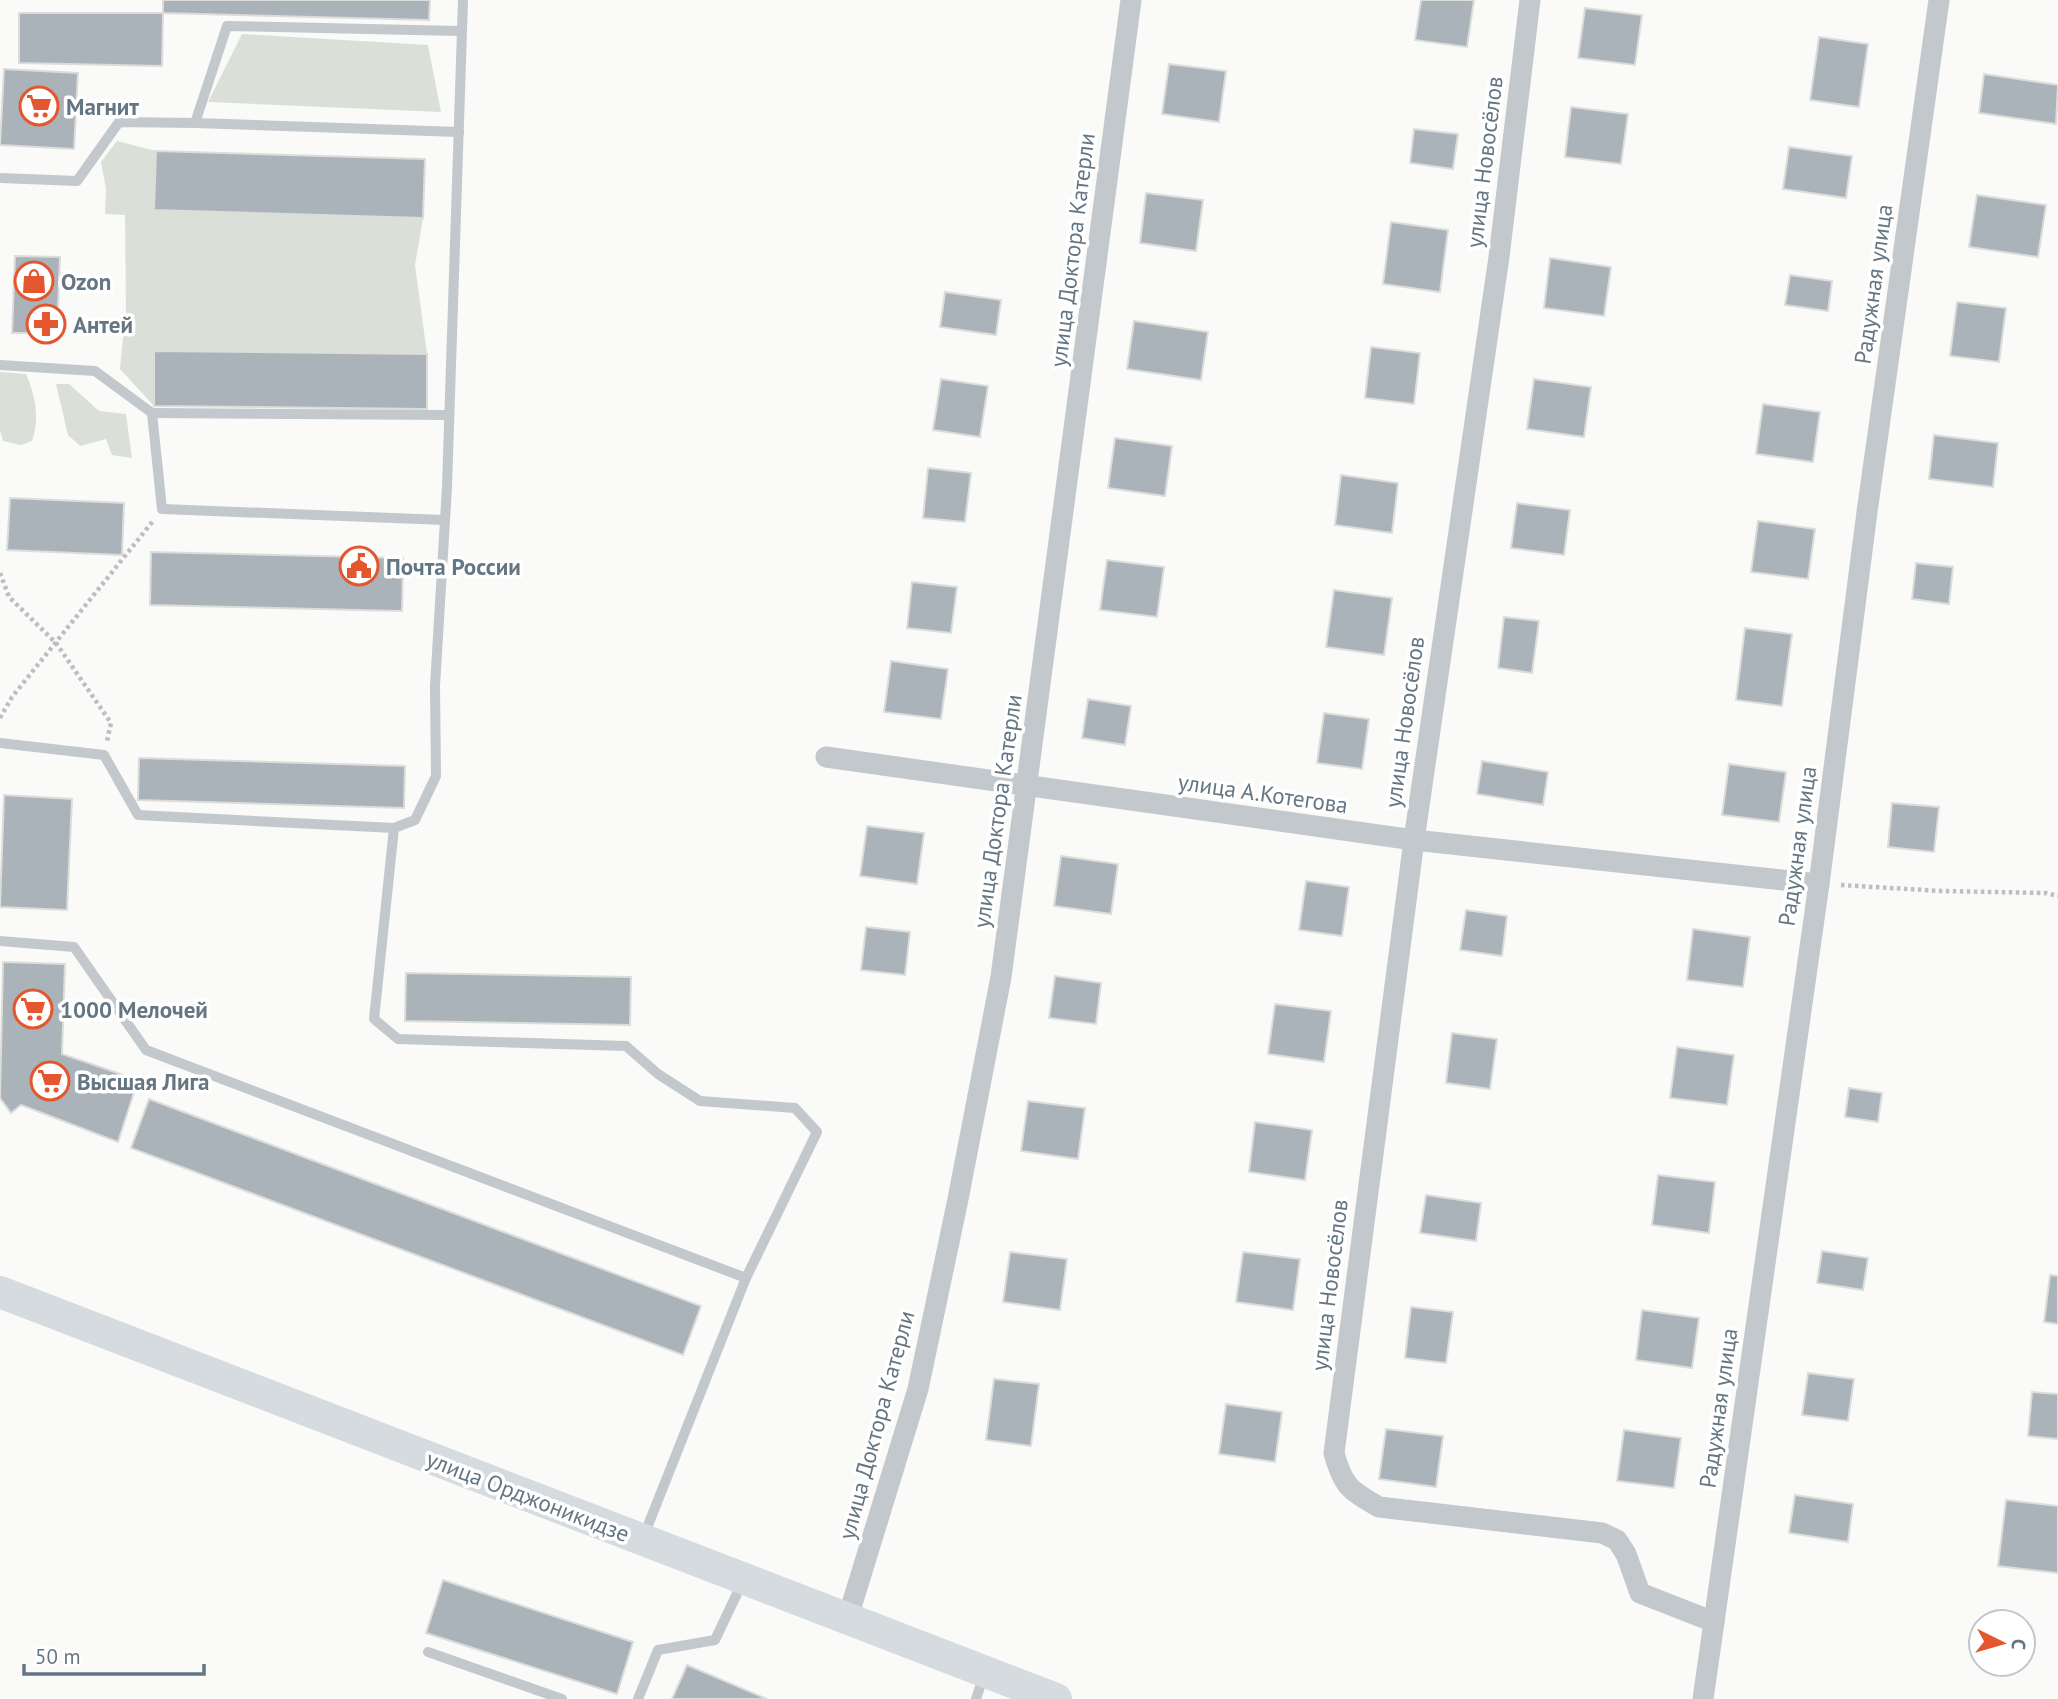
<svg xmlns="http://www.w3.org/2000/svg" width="2058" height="1699" viewBox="0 0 2058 1699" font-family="'PT Sans',sans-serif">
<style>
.green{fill:#dadfd7}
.building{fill:#aab3b9;stroke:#dcdcda;stroke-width:2}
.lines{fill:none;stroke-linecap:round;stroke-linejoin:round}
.path{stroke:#bbbfc2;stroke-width:4.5;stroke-dasharray:3.5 3.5;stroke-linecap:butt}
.service{stroke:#c3c8cc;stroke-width:10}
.minor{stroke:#c3c8cc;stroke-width:21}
.secondary{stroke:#d6dbdf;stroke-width:32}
.labels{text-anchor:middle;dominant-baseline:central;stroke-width:7;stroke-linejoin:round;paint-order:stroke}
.poi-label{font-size:23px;font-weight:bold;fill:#657683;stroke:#fff;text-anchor:start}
.street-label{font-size:23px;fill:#657683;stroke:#fff}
</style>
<rect width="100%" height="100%" fill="#fafaf8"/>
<g class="green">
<path d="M 242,34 L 428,45 L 441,112 L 208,102 Z"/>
<path d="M 117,141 L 156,151 L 154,210 L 423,218 L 415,265 L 427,354 L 155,351 L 154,406 L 120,369 L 126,308 L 125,215 L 105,214 L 106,189 L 101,162 Z"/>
<path d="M 0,372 L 26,374 C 35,395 40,418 32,441 L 21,445 L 3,441 L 0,430 Z"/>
<path d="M 56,384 L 69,384 L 99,411 L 126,414 L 132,458 L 112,455 L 106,439 L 80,446 L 68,435 Z"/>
</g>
<g class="building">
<path d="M 163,0 L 430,0 L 429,20 L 163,13 Z"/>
<path d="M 1421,0 L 1474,0 L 1467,47 L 1415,40 Z"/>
<path d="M 1585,8 L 1642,15 L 1635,65 L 1578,58 Z"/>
<path d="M 19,13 L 163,13 L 162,66 L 19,63 Z"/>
<path d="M 1819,37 L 1868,44 L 1859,107 L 1810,100 Z"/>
<path d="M 1169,64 L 1226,71 L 1219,122 L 1162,114 Z"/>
<path d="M 4,69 L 78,73 L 74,149 L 0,145 Z"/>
<path d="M 1984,74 L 2058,85 L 2056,124 L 1979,113 Z"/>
<path d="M 1571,107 L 1628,114 L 1621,164 L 1565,157 Z"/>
<path d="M 1414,129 L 1458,134 L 1453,169 L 1410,163 Z"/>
<path d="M 1789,147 L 1852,156 L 1846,198 L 1783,189 Z"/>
<path d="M 156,151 L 425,159 L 423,218 L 154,210 Z"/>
<path d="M 1146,193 L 1203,200 L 1196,251 L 1140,243 Z"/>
<path d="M 1977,195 L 2046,205 L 2038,257 L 1969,247 Z"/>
<path d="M 1391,222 L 1448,230 L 1440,292 L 1383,284 Z"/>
<path d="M 15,256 L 60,257 L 57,333 L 12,333 Z"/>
<path d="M 1550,258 L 1611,267 L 1604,316 L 1544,308 Z"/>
<path d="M 1790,275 L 1832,281 L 1828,311 L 1785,305 Z"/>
<path d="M 945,292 L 1001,300 L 996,335 L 940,327 Z"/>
<path d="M 1957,302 L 2006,308 L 1999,362 L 1950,356 Z"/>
<path d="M 1134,321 L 1208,332 L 1201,380 L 1127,369 Z"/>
<path d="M 1371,347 L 1420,353 L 1414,404 L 1365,398 Z"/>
<path d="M 154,351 L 427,354 L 427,409 L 154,406 Z"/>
<path d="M 941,379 L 988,386 L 980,437 L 933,430 Z"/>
<path d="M 1534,379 L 1591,387 L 1584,437 L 1527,429 Z"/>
<path d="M 1763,404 L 1820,412 L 1813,462 L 1756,454 Z"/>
<path d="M 1934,435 L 1998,443 L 1993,487 L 1929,479 Z"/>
<path d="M 1115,438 L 1172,446 L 1165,496 L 1108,488 Z"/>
<path d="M 928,468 L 971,473 L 965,522 L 923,518 Z"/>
<path d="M 1341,475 L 1398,483 L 1392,533 L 1335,525 Z"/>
<path d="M 10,498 L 124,503 L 122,555 L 7,550 Z"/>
<path d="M 1517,503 L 1570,510 L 1564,555 L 1511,548 Z"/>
<path d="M 1758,521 L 1815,529 L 1808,579 L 1751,572 Z"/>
<path d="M 151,552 L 403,558 L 402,611 L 150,605 Z"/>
<path d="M 1107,560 L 1164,567 L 1157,617 L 1100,610 Z"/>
<path d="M 1916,563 L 1953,567 L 1949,604 L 1912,599 Z"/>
<path d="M 912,582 L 957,587 L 951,633 L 907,628 Z"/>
<path d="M 1334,590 L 1392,598 L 1384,655 L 1326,647 Z"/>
<path d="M 1504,617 L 1539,621 L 1532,673 L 1498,668 Z"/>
<path d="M 1745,628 L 1792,634 L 1782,706 L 1736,700 Z"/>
<path d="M 891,661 L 948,669 L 941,719 L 884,712 Z"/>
<path d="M 1088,699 L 1131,706 L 1125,745 L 1082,738 Z"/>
<path d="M 1324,713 L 1369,719 L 1362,769 L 1317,763 Z"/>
<path d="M 139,758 L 405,766 L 404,808 L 138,800 Z"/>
<path d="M 1482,761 L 1548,772 L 1543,805 L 1477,794 Z"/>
<path d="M 1729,764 L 1786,772 L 1779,822 L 1722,815 Z"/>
<path d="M 4,795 L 72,799 L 67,910 L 0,907 Z"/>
<path d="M 1892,803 L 1939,807 L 1934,852 L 1888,847 Z"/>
<path d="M 867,826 L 924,833 L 917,884 L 860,876 Z"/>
<path d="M 1061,856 L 1118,864 L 1111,914 L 1054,906 Z"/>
<path d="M 1306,881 L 1349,887 L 1342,936 L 1299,930 Z"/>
<path d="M 1466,910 L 1507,916 L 1502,956 L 1460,950 Z"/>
<path d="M 866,927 L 910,932 L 905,975 L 861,970 Z"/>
<path d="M 1693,929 L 1750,937 L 1743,987 L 1687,980 Z"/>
<path d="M 3,962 L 65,964 L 62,1054 L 138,1080 L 118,1142 L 21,1105 L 11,1113 L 0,1098 Z"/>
<path d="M 406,973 L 631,977 L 630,1025 L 405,1021 Z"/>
<path d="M 1055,976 L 1101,983 L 1096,1024 L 1049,1018 Z"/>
<path d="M 1275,1004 L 1331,1011 L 1324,1062 L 1268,1054 Z"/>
<path d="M 1452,1033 L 1497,1039 L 1490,1089 L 1446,1083 Z"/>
<path d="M 1677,1047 L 1734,1055 L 1727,1105 L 1670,1098 Z"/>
<path d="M 1849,1088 L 1882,1093 L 1878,1122 L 1845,1117 Z"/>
<path d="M 149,1099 L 701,1306 L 683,1355 L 131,1148 Z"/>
<path d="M 1028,1101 L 1085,1108 L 1078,1159 L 1021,1151 Z"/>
<path d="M 1255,1122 L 1312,1130 L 1305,1180 L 1249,1172 Z"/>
<path d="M 1658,1175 L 1715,1182 L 1709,1233 L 1652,1225 Z"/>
<path d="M 1426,1195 L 1481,1203 L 1476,1241 L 1420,1233 Z"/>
<path d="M 1822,1251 L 1868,1258 L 1863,1290 L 1817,1283 Z"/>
<path d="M 1010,1252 L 1067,1259 L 1060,1310 L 1003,1302 Z"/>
<path d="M 1243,1252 L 1300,1259 L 1293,1310 L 1236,1302 Z"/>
<path d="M 2050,1275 L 2058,1276 L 2058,1324 L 2044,1322 Z"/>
<path d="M 1411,1307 L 1453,1312 L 1446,1363 L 1405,1358 Z"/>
<path d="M 1642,1310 L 1699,1318 L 1692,1368 L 1636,1360 Z"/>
<path d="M 1808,1373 L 1854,1379 L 1848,1421 L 1802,1415 Z"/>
<path d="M 994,1379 L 1039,1384 L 1031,1446 L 986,1440 Z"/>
<path d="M 2032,1392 L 2058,1394 L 2058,1439 L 2028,1436 Z"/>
<path d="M 1226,1404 L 1282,1412 L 1275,1462 L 1219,1454 Z"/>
<path d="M 1386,1429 L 1443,1436 L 1436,1487 L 1379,1479 Z"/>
<path d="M 1624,1430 L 1681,1438 L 1674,1488 L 1617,1481 Z"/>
<path d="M 1795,1495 L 1853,1504 L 1848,1542 L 1789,1533 Z"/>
<path d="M 2006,1500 L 2058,1506 L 2058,1573 L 1998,1566 Z"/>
<path d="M 443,1580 L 633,1642 L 617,1694 L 426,1633 Z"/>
<path d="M 687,1665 L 767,1699 L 672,1699 Z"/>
</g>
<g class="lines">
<g class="path">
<path d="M 0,573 L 9,597 L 56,643 L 111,723 L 107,741"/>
<path d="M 0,718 L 12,697 L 153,521"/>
<path d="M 1841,885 L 1941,891 L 2046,893 L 2058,896"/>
</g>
<g class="service">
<path d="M 195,123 L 459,132"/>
<path d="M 0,178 L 77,181 L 119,122 L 195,123 L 227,26 L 460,31"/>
<path d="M 0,365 L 95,371 L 152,413 L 162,509 L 444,520"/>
<path d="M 152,413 L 449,415"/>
<path d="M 0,743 L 104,755 L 138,815 L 394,828 L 415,820 L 436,776 L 435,686 L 447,487 L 463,0"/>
<path d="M 394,828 L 374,1019 L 398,1039 L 626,1046 L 658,1074 L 700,1101 L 795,1108 L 817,1132 L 746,1278 L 643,1538"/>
<path d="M 0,941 L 74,947 L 146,1050 L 746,1278"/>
<path d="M 428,1652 L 562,1699"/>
<path d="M 638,1699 L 658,1650 L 715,1640 L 743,1581"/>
<path d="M 976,1699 L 984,1675"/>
</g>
<g class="minor">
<path d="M 1530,0 L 1499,257 L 1414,840 L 1334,1453 C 1343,1486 1349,1490 1379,1507 L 1602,1533 L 1617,1540 L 1626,1554 L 1640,1593 L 1714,1622"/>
<path d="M 826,757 L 1414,840 L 1819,884"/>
<path d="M 848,1617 L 918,1389 L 957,1204 L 1001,977 L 1131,0"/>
<path d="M 1703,1699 L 1819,884 L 1867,512 L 1939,0"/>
</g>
<path class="secondary" d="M 0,1292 L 1056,1699"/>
</g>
<defs>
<symbol id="supermarket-ring" viewBox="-11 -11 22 22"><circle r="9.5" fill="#fff" stroke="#e4572e" stroke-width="1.5"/><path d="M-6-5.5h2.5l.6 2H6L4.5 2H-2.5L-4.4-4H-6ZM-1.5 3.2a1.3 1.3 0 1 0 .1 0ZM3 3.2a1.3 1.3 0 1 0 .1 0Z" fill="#e4572e"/></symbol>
<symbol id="shop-ring" viewBox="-11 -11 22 22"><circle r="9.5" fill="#fff" stroke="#e4572e" stroke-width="1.5"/><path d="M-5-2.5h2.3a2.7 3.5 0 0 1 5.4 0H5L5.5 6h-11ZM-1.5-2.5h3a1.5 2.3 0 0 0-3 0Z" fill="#e4572e"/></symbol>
<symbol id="pharmacy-ring" viewBox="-11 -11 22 22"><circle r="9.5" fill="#fff" stroke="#e4572e" stroke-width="1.5"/><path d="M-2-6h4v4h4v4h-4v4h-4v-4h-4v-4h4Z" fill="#e4572e"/></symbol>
<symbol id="civic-ring" viewBox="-11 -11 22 22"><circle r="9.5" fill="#fff" stroke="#e4572e" stroke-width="1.5"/><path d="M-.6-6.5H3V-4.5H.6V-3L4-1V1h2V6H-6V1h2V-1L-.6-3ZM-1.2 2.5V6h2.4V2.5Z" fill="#e4572e"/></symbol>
</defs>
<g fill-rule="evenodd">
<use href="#supermarket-ring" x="17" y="84" width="44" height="44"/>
<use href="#shop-ring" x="12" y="259" width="44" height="44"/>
<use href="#pharmacy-ring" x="24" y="302" width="44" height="44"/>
<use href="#civic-ring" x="337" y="544" width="44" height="44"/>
<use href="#supermarket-ring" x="11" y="987" width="44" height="44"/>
<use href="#supermarket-ring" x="28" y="1059" width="44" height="44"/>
</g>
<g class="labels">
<g class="poi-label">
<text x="66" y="106">Магнит</text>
<text x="61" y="281">Ozon</text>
<text x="73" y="324">Антей</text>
<text x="386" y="566">Почта России</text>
<text x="60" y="1009">1000 Мелочей</text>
<text x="77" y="1081">Высшая Лига</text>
</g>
<g class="street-label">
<text transform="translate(1484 162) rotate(-83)">улица Новосёлов</text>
<text transform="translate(1072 250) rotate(-83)">улица Доктора Катерли</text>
<text transform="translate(1873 284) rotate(-82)">Радужная улица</text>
<text transform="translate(1404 722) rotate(-82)">улица Новосёлов</text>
<text transform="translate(1263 793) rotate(8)">улица А.Котегова</text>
<text transform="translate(997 811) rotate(-82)">улица Доктора Катерли</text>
<text transform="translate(1797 846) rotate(-82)">Радужная улица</text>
<text transform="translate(1329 1285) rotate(-83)">улица Новосёлов</text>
<text transform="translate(1718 1408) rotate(-82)">Радужная улица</text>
<text transform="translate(876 1425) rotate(-75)">улица Доктора Катерли</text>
<text transform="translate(528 1496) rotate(21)">улица Орджоникидзе</text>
</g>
</g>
<g transform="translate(2002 1643) rotate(95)"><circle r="33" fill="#ffffff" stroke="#c1c8cd" stroke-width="2"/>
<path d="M0-5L12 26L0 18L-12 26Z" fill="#e4572e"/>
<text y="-10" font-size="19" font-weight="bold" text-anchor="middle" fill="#657683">С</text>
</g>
<path d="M24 1664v10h180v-10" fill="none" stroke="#657683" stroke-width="3.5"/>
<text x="35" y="1664" font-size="21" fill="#657683" stroke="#ffffff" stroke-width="5" paint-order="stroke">50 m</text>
</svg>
